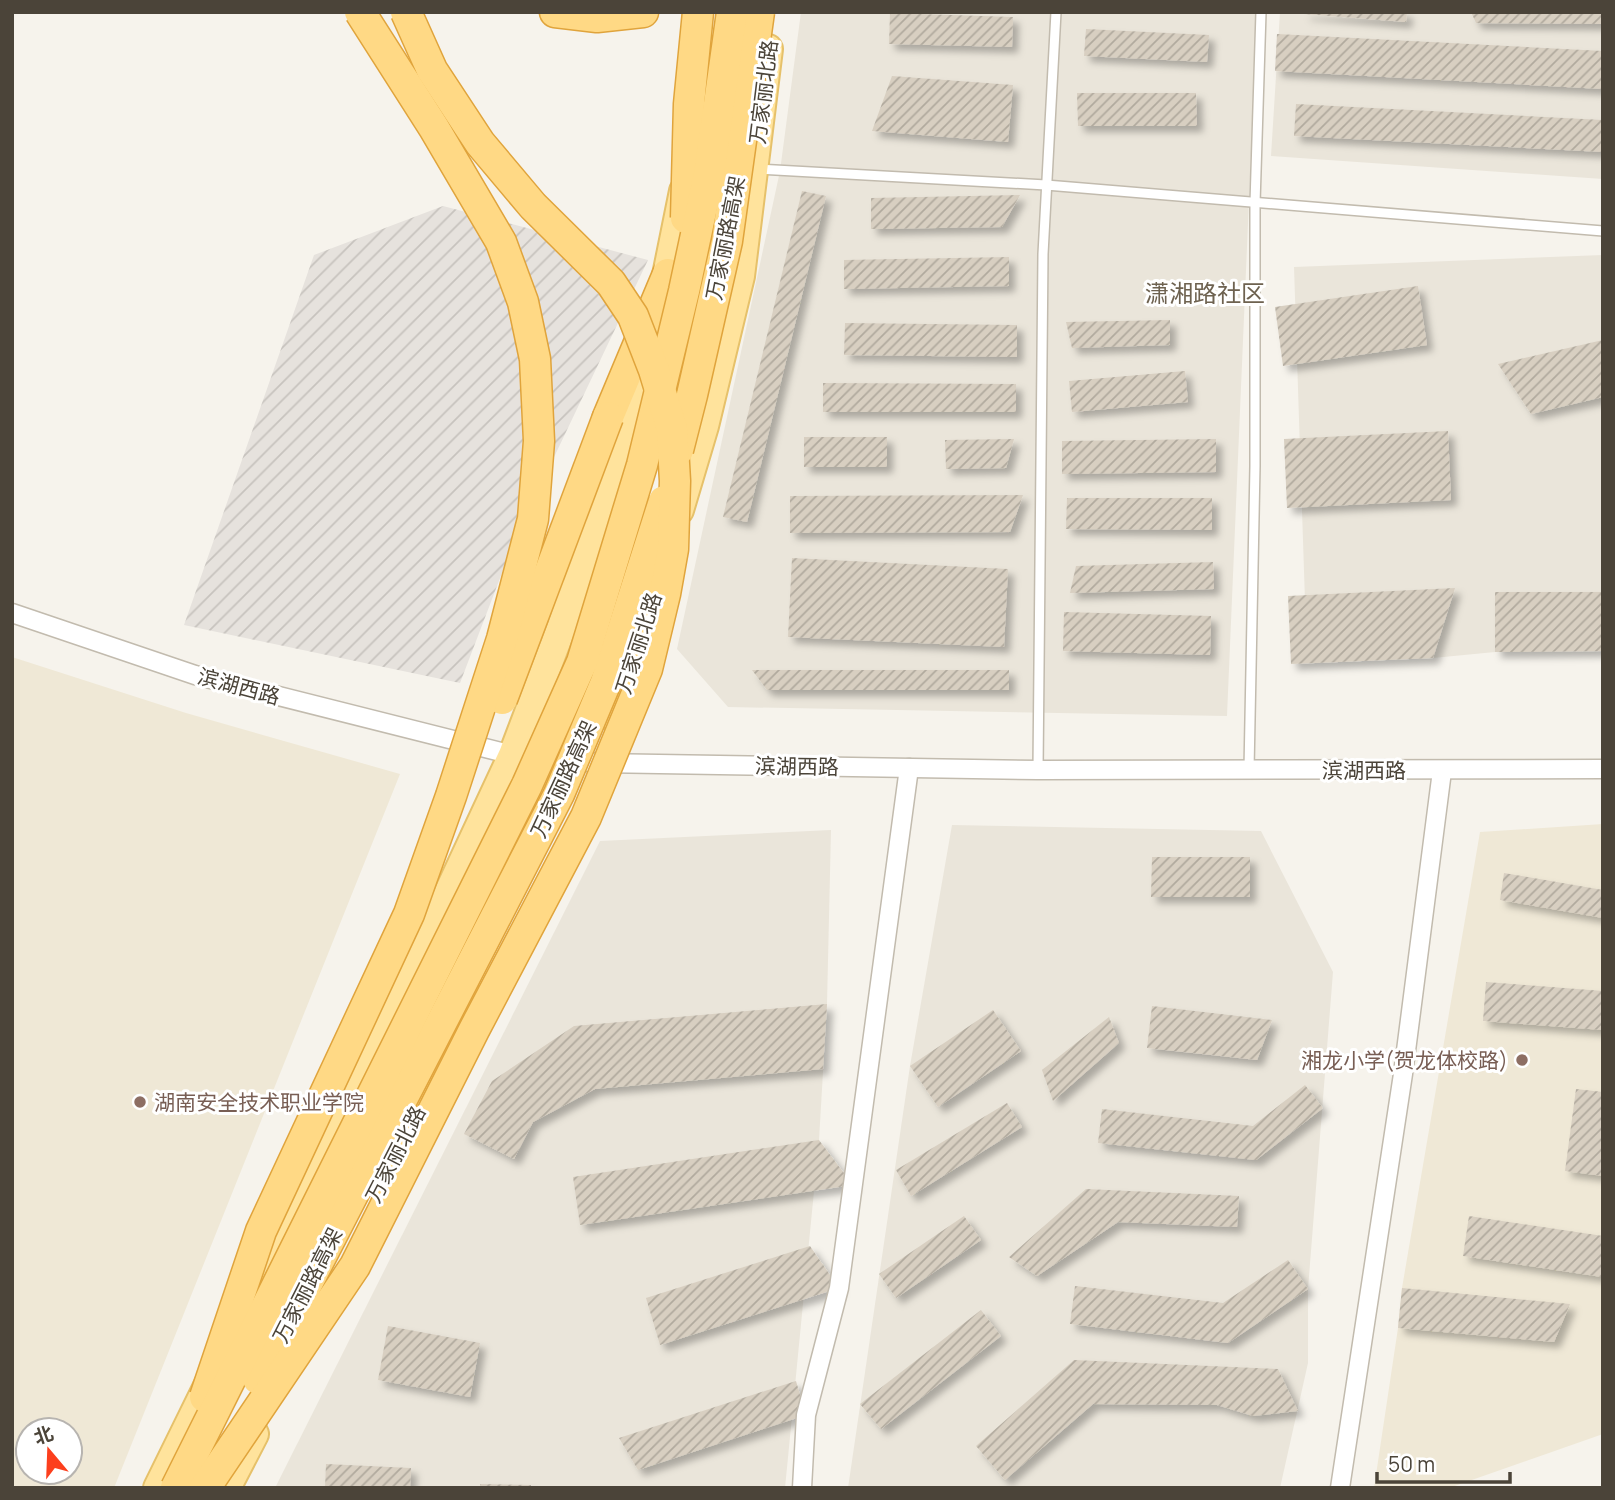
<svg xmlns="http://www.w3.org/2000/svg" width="1615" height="1500" viewBox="0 0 1615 1500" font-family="Manrope,'Noto Sans SC',sans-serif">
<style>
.residential{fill:#eae5da}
.industrial{fill:url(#industrial-furrows)}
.education{fill:#efe8d6;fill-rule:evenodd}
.building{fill:url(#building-hatch);filter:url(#shadow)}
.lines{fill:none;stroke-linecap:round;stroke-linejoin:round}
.service-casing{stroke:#c2bbae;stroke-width:12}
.minor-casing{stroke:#c2bbae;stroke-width:21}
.primary-casing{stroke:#e6c16a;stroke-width:32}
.trunk-casing{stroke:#e0a43c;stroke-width:33}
.service{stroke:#fff;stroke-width:9}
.minor{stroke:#fff;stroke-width:18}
.primary{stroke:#ffe39c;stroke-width:28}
.trunk{stroke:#ffd985;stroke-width:30}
.trunk-bridge-casing{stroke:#e0a43c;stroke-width:33;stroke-linecap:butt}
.trunk-bridge{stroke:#ffd985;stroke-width:30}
.education-dot{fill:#8d6e63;stroke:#fff;stroke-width:2.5}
.labels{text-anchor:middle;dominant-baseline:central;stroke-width:6;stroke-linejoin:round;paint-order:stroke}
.street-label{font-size:21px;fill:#4b4439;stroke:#fff}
.education-label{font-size:21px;fill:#785e54;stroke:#fff;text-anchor:end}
.quarter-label{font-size:24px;fill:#6e6250;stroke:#fff}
</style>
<defs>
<pattern id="industrial-furrows" width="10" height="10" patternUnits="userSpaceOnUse" patternTransform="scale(1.75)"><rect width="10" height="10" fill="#e6e2dd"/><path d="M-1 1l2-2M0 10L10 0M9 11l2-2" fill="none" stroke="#c7c3be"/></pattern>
<pattern id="building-hatch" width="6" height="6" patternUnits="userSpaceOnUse" patternTransform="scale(1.75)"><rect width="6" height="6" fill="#d8cfc1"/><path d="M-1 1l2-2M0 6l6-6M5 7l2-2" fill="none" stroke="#b1aa9e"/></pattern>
<filter id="shadow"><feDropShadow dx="6" dy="6" stdDeviation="3.5" flood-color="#0004"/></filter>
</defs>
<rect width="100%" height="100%" fill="#f6f3ec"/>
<g class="residential">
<path d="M 801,12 L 1257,12 L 1227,716 L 728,707 L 677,649 L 780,171 Z"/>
<path d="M 1280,12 L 1603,12 L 1603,179 L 1271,156 Z"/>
<path d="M 1603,255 L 1603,651 L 1495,652 L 1433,658 L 1307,662 L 1294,267 Z"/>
<path d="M 952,825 L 1261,831 L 1333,972 L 1308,1289 L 1308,1363 L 1280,1488 L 848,1488 L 910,1066 Z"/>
<path d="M 831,830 L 827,1004 L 819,1140 L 785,1488 L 275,1488 L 600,841 Z"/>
</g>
<path class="industrial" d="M 443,206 L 648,260 L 515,539 L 460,683 L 184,625 L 314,255 Z"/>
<g class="education">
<path d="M 12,657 L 186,713 L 400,774 L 114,1488 L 12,1488 ZM 28,1430 L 70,1430 L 70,1472 L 28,1472 Z"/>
<path d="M 1603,824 L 1603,1434 L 1449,1488 L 1374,1488 L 1398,1328 L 1402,1288 L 1480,832 Z"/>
</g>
<g class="building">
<path d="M 1304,12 L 1407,12 L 1406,22 L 1304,14 Z"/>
<path d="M 1471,12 L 1603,12 L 1603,24 L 1476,23 Z"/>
<path d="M 890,13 L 1013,17 L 1012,47 L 889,44 Z"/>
<path d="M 1086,29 L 1209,35 L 1207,62 L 1084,56 Z"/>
<path d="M 1277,34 L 1603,51 L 1603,89 L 1275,71 Z"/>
<path d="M 892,76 L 1013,85 L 1008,142 L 872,131 Z"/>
<path d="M 1077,93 L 1196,93 L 1197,126 L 1078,126 Z"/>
<path d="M 1296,104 L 1603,120 L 1603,152 L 1294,136 Z"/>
<path d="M 802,191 L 826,196 L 747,522 L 723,517 Z"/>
<path d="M 1020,195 L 1002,227 L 871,229 L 871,198 Z"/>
<path d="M 1009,257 L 1009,286 L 844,289 L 844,260 Z"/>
<path d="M 1418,286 L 1427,345 L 1283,366 L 1275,307 Z"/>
<path d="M 1170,320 L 1170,345 L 1072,348 L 1066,322 Z"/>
<path d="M 845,323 L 1017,325 L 1017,357 L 844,355 Z"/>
<path d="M 1603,340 L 1603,397 L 1531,414 L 1498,364 Z"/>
<path d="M 1185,371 L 1188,402 L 1072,412 L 1069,381 Z"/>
<path d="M 823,383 L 1016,384 L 1016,412 L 823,412 Z"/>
<path d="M 1448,431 L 1451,500 L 1287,508 L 1284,439 Z"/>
<rect x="804" y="437" width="83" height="30"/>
<path d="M 1014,439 L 1006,468 L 946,469 L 945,440 Z"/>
<path d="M 1216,439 L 1216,472 L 1062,474 L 1062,441 Z"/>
<path d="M 1023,495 L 1010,532 L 790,533 L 790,496 Z"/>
<path d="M 1067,498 L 1212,498 L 1212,530 L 1066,529 Z"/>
<path d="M 792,558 L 1008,569 L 1004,647 L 788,637 Z"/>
<path d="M 1213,562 L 1214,589 L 1070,593 L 1076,566 Z"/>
<path d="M 1455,588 L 1433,658 L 1291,664 L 1288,596 Z"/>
<path d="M 1495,592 L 1603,592 L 1603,651 L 1495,652 Z"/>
<path d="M 1064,612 L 1211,616 L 1210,655 L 1063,651 Z"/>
<path d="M 752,670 L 1009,670 L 1009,690 L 767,690 Z"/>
<path d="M 1152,857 L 1250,857 L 1250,897 L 1151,897 Z"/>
<path d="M 1504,873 L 1603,890 L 1603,918 L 1500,900 Z"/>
<path d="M 1486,982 L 1603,991 L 1603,1030 L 1483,1021 Z"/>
<path d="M 827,1004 L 823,1069 L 595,1089 L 533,1122 L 514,1159 L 464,1134 L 492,1081 L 574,1026 Z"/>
<path d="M 1152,1006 L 1272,1020 L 1257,1060 L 1147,1048 Z"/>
<path d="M 993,1010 L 1021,1051 L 938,1107 L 910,1066 Z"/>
<path d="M 1109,1017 L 1119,1043 L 1053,1101 L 1042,1070 Z"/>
<path d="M 1305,1085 L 1323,1108 L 1256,1160 L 1098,1143 L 1102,1109 L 1253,1126 Z"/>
<path d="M 1576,1089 L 1603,1092 L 1603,1176 L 1565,1171 Z"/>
<path d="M 1007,1103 L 1022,1127 L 911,1196 L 896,1170 Z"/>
<path d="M 819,1140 L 853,1185 L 580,1225 L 573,1177 Z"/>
<path d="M 1086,1189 L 1239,1196 L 1237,1227 L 1118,1222 L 1037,1276 L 1009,1257 Z"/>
<path d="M 964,1216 L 981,1240 L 896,1298 L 879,1274 Z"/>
<path d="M 1469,1216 L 1603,1236 L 1602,1277 L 1463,1256 Z"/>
<path d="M 810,1246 L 839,1288 L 660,1345 L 646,1298 Z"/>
<path d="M 1288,1260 L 1308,1289 L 1228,1343 L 1070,1324 L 1075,1286 L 1223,1303 Z"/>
<path d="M 1402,1288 L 1570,1304 L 1554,1342 L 1398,1328 Z"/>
<path d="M 981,1310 L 1001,1336 L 881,1429 L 860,1404 Z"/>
<path d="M 388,1326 L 480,1343 L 470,1397 L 378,1380 Z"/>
<path d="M 1074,1360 L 1278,1369 L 1298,1411 L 1253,1416 L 1217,1405 L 1093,1404 L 1005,1480 L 976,1446 Z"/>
<path d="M 796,1381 L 806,1415 L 638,1470 L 619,1438 Z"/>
<path d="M 326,1464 L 411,1468 L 410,1488 L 325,1488 Z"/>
<path d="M 480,1484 L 531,1485 L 531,1488 L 480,1488 Z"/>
</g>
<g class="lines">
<defs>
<g id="service">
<path d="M 756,169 L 1046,185 L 1603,231"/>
<path d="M 1038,770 L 1043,254 L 1056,12"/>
<path d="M 1249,770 L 1255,466 L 1255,203 L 1261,12"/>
</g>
<g id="minor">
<path d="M 12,613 L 195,675 L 513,755 L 599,763 L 1038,770 L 1603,769"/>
<path d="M 802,1488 L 806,1415 L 839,1288 L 909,768"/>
<path d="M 1340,1488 L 1403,1074 L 1442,771"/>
</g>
<g id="primary">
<path d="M 663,295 L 684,191"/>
<path d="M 679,510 L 704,426 L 740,276 L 768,49"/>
<path d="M 614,717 L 648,612"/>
<path d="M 392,1160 L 473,1000"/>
<path d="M 242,1319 L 409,978 L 513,755 L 562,626 L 624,449 L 650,345"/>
<path d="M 158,1488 L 214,1374"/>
<path d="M 226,1488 L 254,1434"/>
</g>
<g id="trunk">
<path d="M 555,12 L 597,17 L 643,12"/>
<path d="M 608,417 L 668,274"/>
</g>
</defs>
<use href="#service" class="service-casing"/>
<use href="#minor" class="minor-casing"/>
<use href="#primary" class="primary-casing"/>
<use href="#trunk" class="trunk-casing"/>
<use href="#service" class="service"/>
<use href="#minor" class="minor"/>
<use href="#primary" class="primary"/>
<use href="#trunk" class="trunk"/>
<defs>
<g id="trunk-bridge">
<path d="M 686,218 L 689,104 L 698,12"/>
<path d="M 678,450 L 692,395 L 727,241 L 759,12"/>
<path d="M 502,699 L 608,417"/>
<path d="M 258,1379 L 559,794 L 606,682 L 664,501"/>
<path d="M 205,1397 L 261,1231 L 409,914 L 451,796 L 502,639 L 533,519 L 539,441 L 535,359 L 523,302 L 501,242 L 434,128 L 360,12"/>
<path d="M 176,1488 L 527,785 L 582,662 L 642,465 L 684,291 L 709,174 L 732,12"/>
<path d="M 205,1488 L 355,1266 L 474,1030 L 586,817 L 647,669 L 665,594 L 673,549 L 675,481 L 672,429 L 654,370 L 633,316 L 611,283 L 533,206 L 480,143 L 432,70 L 406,12"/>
</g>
</defs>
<use href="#trunk-bridge" class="trunk-bridge-casing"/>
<use href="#trunk-bridge" class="trunk-bridge"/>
</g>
<g class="education-dot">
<circle cx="1522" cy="1060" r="7"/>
<circle cx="140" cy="1102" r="7"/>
</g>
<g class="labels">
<g class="street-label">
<text transform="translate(763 92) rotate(-83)">万家丽北路</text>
<text transform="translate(725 238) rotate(-79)">万家丽路高架</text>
<text transform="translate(638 643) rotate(-72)">万家丽北路</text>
<text transform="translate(239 686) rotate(15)">滨湖西路</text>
<text transform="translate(797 766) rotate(1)">滨湖西路</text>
<text x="1364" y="770">滨湖西路</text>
<text transform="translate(563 779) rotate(-65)">万家丽路高架</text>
<text transform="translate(395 1154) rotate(-63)">万家丽北路</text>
<text transform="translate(307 1285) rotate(-63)">万家丽路高架</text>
</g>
<g class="education-label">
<text x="1508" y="1060">湘龙小学(贺龙体校路)</text>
<text x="154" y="1102" text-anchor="start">湖南安全技术职业学院</text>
</g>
<g class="quarter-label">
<text x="1205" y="292">潇湘路社区</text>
</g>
</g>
<rect width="1615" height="1500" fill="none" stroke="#4b4439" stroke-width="28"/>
<g transform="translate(49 1451) rotate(341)"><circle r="33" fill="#ffffff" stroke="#b7b4b0" stroke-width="2"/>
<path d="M0-5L12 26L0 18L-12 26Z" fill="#fc3f1d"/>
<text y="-10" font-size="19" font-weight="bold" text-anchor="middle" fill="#4b4439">北</text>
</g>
<path d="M1377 1472v10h133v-10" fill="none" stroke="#4b4439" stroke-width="3.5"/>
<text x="1388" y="1472" font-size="21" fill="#4b4439" stroke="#ffffff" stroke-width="5" paint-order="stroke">50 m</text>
</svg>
